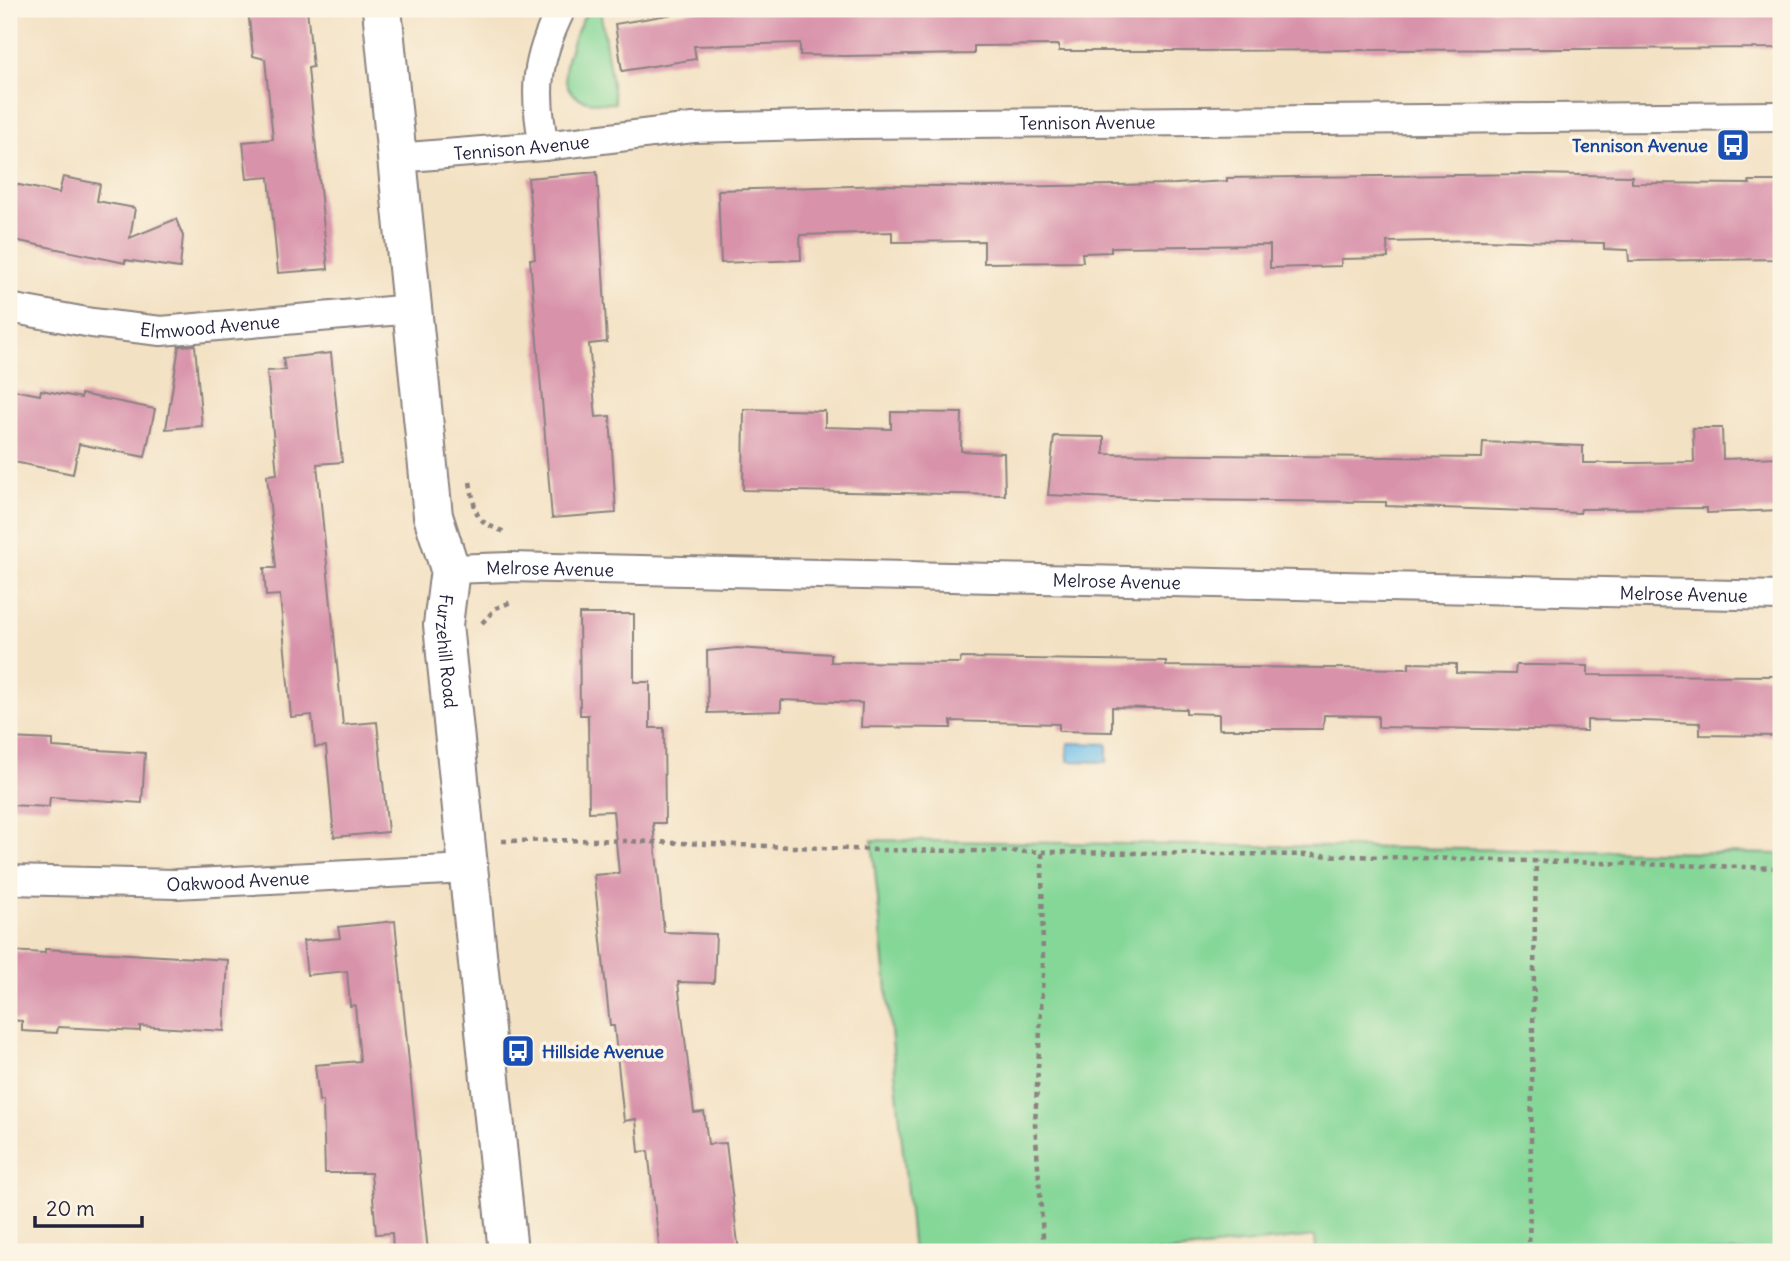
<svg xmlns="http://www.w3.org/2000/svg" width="1790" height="1261" viewBox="0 0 1790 1261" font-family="Delius,sans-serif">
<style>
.green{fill:#85d798;stroke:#547c6a;stroke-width:2}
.water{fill:#70c0eb;stroke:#497193;stroke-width:2}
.building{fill:#d892aa}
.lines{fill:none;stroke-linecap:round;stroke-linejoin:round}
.street-casing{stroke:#8a827f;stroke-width:32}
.secondary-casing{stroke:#8a827f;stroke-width:42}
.path{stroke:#8a827f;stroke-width:4.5;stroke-dasharray:5 5;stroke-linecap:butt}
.street{stroke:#fff;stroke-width:28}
.secondary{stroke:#fff;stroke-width:38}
.labels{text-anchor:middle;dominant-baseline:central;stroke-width:7;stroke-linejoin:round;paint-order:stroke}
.street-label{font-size:18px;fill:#22223b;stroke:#fcf5e5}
.transit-label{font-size:18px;font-weight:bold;fill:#164399;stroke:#fcf5e5;text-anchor:end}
</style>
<rect width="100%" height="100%" fill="#fcf5e5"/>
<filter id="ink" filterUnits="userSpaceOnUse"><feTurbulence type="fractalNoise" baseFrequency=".0143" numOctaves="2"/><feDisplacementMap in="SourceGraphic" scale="14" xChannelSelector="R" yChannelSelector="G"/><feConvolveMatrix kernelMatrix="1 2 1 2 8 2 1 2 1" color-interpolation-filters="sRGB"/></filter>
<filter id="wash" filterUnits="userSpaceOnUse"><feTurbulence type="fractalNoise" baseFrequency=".00686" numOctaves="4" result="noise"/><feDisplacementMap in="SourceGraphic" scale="28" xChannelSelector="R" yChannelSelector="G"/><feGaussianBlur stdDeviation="1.57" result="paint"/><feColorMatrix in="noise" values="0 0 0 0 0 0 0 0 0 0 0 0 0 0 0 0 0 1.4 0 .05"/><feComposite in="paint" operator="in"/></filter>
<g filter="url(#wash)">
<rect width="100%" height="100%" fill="#f3e1c3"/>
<g class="green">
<path d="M 588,9 L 600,9 L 615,103 C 539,108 567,50 588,9 Z"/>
<path d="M 872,840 L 1781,854 L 1781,1252 L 1316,1252 L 1315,1236 L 1167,1252 L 913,1252 Z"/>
</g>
<path class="water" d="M 1068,743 L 1107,744 L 1107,762 L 1068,761 Z"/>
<g id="blocks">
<g class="building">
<path d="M 248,9 L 307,9 L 313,67 L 308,68 L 328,269 L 278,273 L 269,177 L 247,179 L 243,142 L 273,139 L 265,59 L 253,56 Z"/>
<path d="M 703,9 L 1781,9 L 1781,48 L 1185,51 L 1059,51 L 1059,45 L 974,46 L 974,54 L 844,56 L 800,55 L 800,43 L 694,46 L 696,59 L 622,71 L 615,24 Z"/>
<path d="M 597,172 L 607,342 L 589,344 L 596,417 L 610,416 L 616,513 L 552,518 L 530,259 L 535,259 L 528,178 Z"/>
<path d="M 1534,174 L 1632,176 L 1632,183 L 1750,184 L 1749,181 L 1781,181 L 1781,259 L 1629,261 L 1628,250 L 1604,249 L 1604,243 L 1479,240 L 1387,242 L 1388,258 L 1341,259 L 1341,266 L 1270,268 L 1270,245 L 1111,247 L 1111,252 L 1082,253 L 1083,262 L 984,263 L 984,241 L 892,242 L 892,232 L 800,235 L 801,260 L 721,263 L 718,190 L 886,185 L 987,187 L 1175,184 L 1227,181 L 1227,178 Z"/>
<path d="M 63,177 L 100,184 L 97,201 L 135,208 L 130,238 L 176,219 L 183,236 L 180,268 L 125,260 L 125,263 L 9,239 L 9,183 L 59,193 Z"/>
<path d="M 195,345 L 202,426 L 166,429 L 179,346 Z"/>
<path d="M 331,353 L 342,462 L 317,464 L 343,725 L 377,722 L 388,832 L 334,837 L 326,746 L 315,747 L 312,715 L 291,717 L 280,595 L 266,596 L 264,568 L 276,568 L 267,475 L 277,474 L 267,371 L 285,370 L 283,358 Z"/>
<path d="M 9,389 L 40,395 L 41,390 L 81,398 L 81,394 L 155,409 L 145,457 L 79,444 L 73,474 L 9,461 Z"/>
<path d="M 744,409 L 825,411 L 825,427 L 891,429 L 891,412 L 962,413 L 961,451 L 1004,453 L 1005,495 L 743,490 Z"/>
<path d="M 1693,428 L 1722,428 L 1723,459 L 1781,457 L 1781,510 L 1707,513 L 1707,508 L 1581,509 L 1580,513 L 1386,506 L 1386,502 L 1158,500 L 1048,495 L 1054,436 L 1104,437 L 1104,454 L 1482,458 L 1483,442 L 1583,446 L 1583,463 L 1639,463 L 1694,462 Z"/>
<path d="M 579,614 L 634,614 L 634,682 L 650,682 L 650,728 L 664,728 L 665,823 L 653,823 L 664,932 L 716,934 L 714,983 L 678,982 L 694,1113 L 704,1112 L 708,1144 L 726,1143 L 739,1252 L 689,1252 L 689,1249 L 660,1252 L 648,1151 L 639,1152 L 636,1119 L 624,1121 L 614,1026 L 610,1026 L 594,875 L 619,873 L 613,811 L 589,812 L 588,715 L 580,715 Z"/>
<path d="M 737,648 L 831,654 L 831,662 L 960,663 L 961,658 L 1166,661 L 1166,666 L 1409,669 L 1409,663 L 1456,664 L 1456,673 L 1515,674 L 1516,665 L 1538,665 L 1588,666 L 1588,675 L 1781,676 L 1781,736 L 1700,735 L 1700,723 L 1643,721 L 1587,720 L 1587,731 L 1378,727 L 1378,716 L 1324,715 L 1323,729 L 1219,729 L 1219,714 L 1186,713 L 1186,709 L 1112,707 L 1112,732 L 1059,731 L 1059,724 L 951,721 L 951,728 L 861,727 L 862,703 L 781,700 L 781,711 L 708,713 L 707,651 Z"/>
<path d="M 9,738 L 53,740 L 53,747 L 145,753 L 142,803 L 50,797 L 49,807 L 9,805 Z"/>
<path d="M 395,921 L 421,1183 L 428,1252 L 393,1252 L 392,1233 L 376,1234 L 371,1173 L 325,1173 L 323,1101 L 319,1101 L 315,1065 L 360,1061 L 355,1005 L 350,1006 L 347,971 L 307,975 L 303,941 L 340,938 L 338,927 Z"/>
<path d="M 45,949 L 228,960 L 224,1031 L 140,1026 L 140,1031 L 58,1027 L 57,1033 L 22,1031 L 22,1021 L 9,1020 L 9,951 L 45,953 Z"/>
</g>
</g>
</g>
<g filter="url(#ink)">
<use href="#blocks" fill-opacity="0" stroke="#8a827f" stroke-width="2"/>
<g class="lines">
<defs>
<g id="street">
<path d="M 544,146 C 533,90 536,60 561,9"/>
<path id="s1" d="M 396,158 L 544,146 L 693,128 L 850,124 L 1781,116"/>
<path id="s2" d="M 9,308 L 92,323 L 161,331 L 412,309"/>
<path id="s3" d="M 450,569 L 510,567 L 1781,596"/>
<path id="s4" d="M 9,880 L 175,884 L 467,869"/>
</g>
<g id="secondary">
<path id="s5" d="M 382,9 L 433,516 L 450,569 L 443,625 L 508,1252"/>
</g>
</defs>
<use href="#street" class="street-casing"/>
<use href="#secondary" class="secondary-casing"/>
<g class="path">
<path d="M 470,482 C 477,517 473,521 508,533"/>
<path d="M 482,623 L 496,608 L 514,601"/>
<path d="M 502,841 L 595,840 L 880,850 L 1313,855 L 1781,868"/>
<path d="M 1042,853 L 1043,973 L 1035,1124 L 1044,1250"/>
<path d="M 1529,1252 L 1536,861"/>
</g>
<use href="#street" class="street"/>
<use href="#secondary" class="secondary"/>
</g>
</g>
<defs>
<symbol id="bus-square" viewBox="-11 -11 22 22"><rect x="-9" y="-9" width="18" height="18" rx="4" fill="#1a4fb4" stroke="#fcf5e5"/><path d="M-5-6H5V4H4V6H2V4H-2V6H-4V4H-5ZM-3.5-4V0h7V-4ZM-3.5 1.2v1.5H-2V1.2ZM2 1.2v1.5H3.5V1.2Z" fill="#fff"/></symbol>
</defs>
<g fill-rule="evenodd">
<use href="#bus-square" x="1714" y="126" width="38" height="38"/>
<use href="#bus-square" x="499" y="1032" width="38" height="38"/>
</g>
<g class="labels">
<g class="street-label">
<text stroke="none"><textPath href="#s1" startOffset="693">Tennison Avenue</textPath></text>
<text stroke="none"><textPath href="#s1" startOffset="126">Tennison Avenue</textPath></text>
<text stroke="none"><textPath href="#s2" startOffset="203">Elmwood Avenue</textPath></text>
<text stroke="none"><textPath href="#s3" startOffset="100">Melrose Avenue</textPath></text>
<text stroke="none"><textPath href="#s3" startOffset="667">Melrose Avenue</textPath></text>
<text stroke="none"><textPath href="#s3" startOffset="1234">Melrose Avenue</textPath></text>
<text stroke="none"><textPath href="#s5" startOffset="648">Furzehill Road</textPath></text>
<text stroke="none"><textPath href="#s4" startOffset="229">Oakwood Avenue</textPath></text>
</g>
<g class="transit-label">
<text x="1708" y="145">Tennison Avenue</text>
<text x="542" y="1051" text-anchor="start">Hillside Avenue</text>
</g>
</g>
<rect width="1790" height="1261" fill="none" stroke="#fcf5e5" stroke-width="35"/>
<path d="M35 1216v10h107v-10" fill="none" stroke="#22223b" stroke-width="3.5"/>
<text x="46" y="1216" font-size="21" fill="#22223b" stroke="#fcf5e5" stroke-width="5" paint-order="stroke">20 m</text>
</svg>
